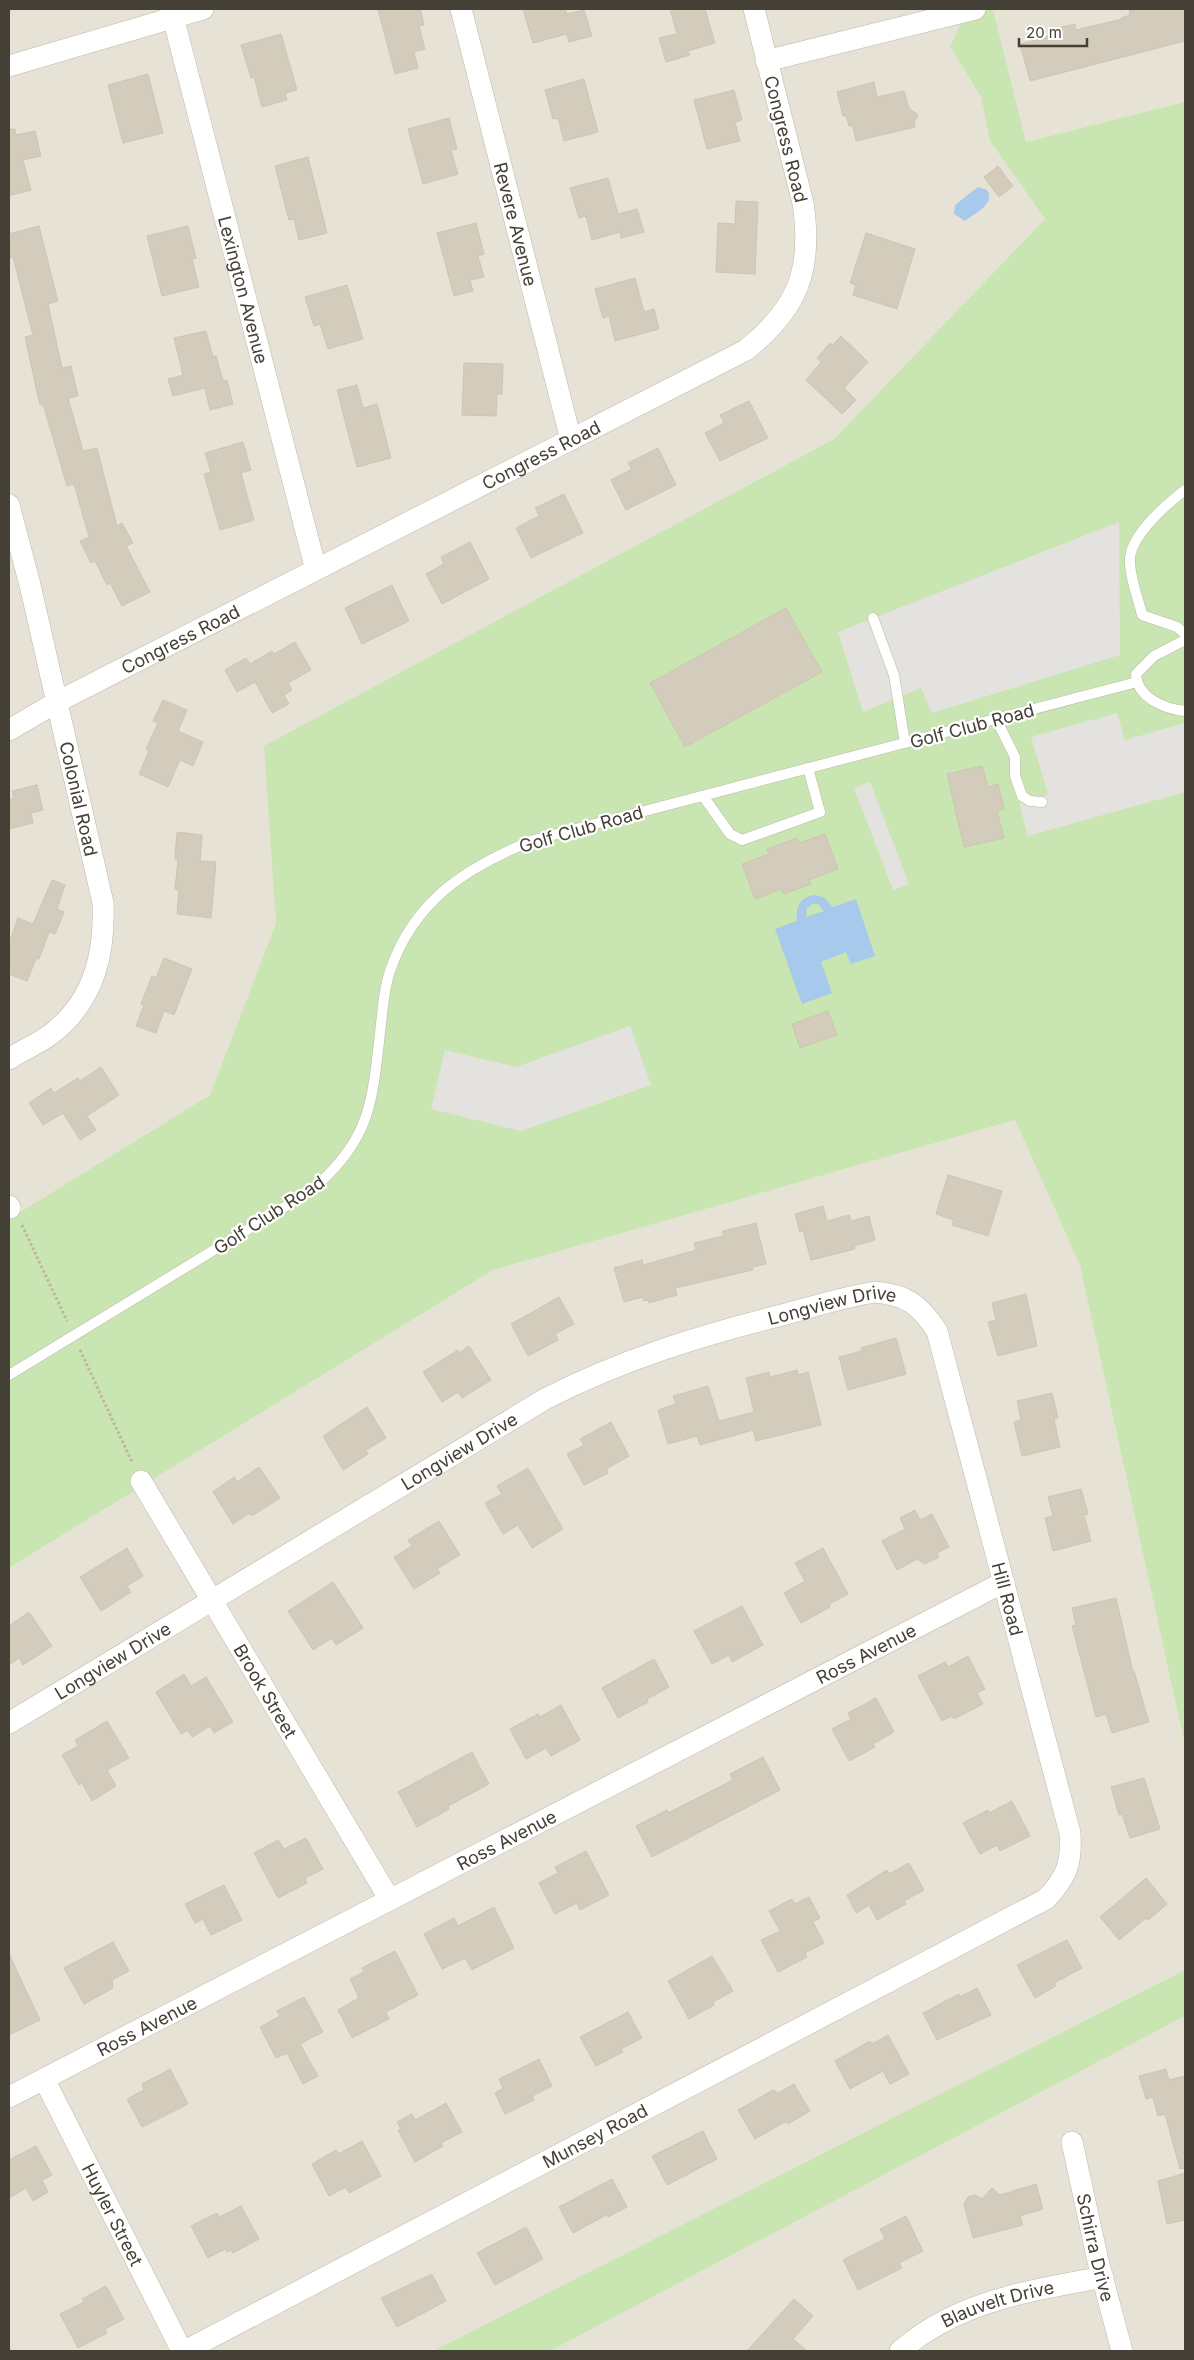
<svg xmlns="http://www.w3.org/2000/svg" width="1194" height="2360" viewBox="0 0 1194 2360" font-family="Inter,sans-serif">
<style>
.residential{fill:#e6e2d5}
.green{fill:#c9e5b1}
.parking{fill:#e4e2de}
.water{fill:#a6c9ec;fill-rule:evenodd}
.building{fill:#d3ccbd;stroke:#cec5b0}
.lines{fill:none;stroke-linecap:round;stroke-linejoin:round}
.service-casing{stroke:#bdb8aa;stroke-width:11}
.minor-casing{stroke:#bdb8aa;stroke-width:22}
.path{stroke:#beb59c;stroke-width:3;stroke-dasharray:2.5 2.5;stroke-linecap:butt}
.service{stroke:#fff;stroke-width:10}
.minor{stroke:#fff;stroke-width:21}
.labels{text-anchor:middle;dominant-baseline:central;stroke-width:4.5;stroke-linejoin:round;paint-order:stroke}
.street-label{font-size:18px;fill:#454036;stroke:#fff}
</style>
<rect width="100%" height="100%" fill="#f2f0e7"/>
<g class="residential">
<path d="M 9,9 L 967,9 L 950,48 L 981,97 L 990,141 L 1045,219 L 834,439 L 265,746 L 276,923 L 210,1095 L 9,1219 Z"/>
<path d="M 993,9 L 1185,9 L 1185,102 L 1026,142 Z"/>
<path d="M 1015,1120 L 1080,1264 L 1185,1746 L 1185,1970 L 433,2351 L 9,2351 L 9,1568 L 493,1270 Z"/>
<path d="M 1185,2016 L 1185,2351 L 550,2351 Z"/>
</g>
<g class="green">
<path d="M 967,9 L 993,9 L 1026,142 L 1185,102 L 1185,1746 L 1080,1265 L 1015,1120 L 493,1270 L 9,1568 L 9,1219 L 210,1095 L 276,923 L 264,746 L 834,439 L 1045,219 L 990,141 L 981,97 L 950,47 Z"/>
<path d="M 1185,1970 L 1185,2016 L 550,2351 L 433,2351 Z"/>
</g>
<g class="parking">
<path d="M 1119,522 L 1120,655 L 932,713 L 921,688 L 863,712 L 838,632 Z"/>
<path d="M 1117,713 L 1125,740 L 1185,723 L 1185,792 L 1028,836 L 1019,803 L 1048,795 L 1031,737 Z"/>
<path d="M 870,782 L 909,884 L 893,890 L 854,788 Z"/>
<path d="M 630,1026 L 651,1085 L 521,1131 L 431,1109 L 445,1050 L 516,1067 Z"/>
</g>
<g class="water">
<path d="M 978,187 L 987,190 C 996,204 975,213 965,221 L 954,214 L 955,205 Z"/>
<path d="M 813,895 L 823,897 L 833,907 L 856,899 L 875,956 L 851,964 L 846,952 L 821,962 L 832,993 L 802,1004 L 775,929 L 797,921 C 795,908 800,898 813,895 ZM 812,904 L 818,904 L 824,911 L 806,917 L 807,908 Z"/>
</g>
<g class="building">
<path d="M 378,9 L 420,9 L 424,25 L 419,26 L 425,49 L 414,52 L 418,68 L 395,74 Z"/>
<path d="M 523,9 L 565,9 L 567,14 L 584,10 L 592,36 L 569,42 L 567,34 L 533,43 Z"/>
<path d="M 670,9 L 705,9 L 715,43 L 688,51 L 690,55 L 666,62 L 659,38 L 677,34 Z"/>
<path d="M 1138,9 L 1185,9 L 1185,41 L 1030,81 L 1020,44 L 1044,38 L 1050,34 L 1049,30 L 1075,24 L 1076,30 L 1122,19 L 1121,18 L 1130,15 L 1129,11 Z"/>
<path d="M 281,34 L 297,90 L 285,93 L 287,100 L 262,107 L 254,77 L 251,78 L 241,45 Z"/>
<path d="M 148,74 L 163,133 L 123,143 L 108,85 Z"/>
<path d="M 584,79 L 598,132 L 564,141 L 558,118 L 553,119 L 545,90 Z"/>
<path d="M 874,82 L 877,97 L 904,91 L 909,108 L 918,115 L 914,122 L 915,127 L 856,141 L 853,126 L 849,126 L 846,116 L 843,116 L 837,92 Z"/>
<path d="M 734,90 L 742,120 L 735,122 L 740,141 L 707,149 L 694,100 Z"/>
<path d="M 449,118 L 457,149 L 451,150 L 458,174 L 423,184 L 408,129 Z"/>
<path d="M 15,129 L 16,135 L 35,131 L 41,156 L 23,160 L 31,190 L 9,196 L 9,130 Z"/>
<path d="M 308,157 L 327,233 L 299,240 L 294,219 L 289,220 L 275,166 Z"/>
<path d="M 998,166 L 1013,186 L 999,197 L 984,177 Z"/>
<path d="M 608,178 L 618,214 L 637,209 L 644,232 L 621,238 L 620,232 L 592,240 L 586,216 L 579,218 L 570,188 Z"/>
<path d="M 736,201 L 758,202 L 755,274 L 716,272 L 718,223 L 735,224 Z"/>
<path d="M 476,223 L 484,254 L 478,256 L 484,277 L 470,280 L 473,291 L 454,296 L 437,233 Z"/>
<path d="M 39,226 L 58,301 L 48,304 L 62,368 L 71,366 L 78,396 L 68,398 L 83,451 L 97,448 L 117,526 L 122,523 L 133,543 L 126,546 L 150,592 L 122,606 L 110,583 L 107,585 L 95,561 L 91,563 L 80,541 L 89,537 L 74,484 L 67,486 L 43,404 L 40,405 L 25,337 L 33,335 L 13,257 L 9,258 L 9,234 Z"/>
<path d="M 188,226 L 196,258 L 192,259 L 199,287 L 162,296 L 147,236 Z"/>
<path d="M 866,233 L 915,249 L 897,309 L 853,295 L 856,285 L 850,283 Z"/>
<path d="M 635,278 L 644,312 L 654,309 L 659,329 L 615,341 L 609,316 L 603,318 L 595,289 Z"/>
<path d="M 347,285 L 363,339 L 328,349 L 320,324 L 314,326 L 305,297 Z"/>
<path d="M 206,331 L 213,357 L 216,356 L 223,381 L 227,380 L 233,404 L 210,410 L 205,388 L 173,396 L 168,379 L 183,375 L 174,338 Z"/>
<path d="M 841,336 L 868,362 L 844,388 L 856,400 L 842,414 L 806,380 L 821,362 L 817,358 L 830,343 L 833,345 Z"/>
<path d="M 464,363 L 503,364 L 502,394 L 497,394 L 496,416 L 462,415 Z"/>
<path d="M 357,385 L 363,408 L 377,404 L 391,458 L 357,467 L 337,390 Z"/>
<path d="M 749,401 L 768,438 L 720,461 L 705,433 L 724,423 L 720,415 Z"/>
<path d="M 243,442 L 251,470 L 241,473 L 254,520 L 220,530 L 204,474 L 211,472 L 205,453 Z"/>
<path d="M 658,448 L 676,485 L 626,510 L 611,480 L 632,469 L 628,463 Z"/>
<path d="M 564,494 L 583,533 L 531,558 L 516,528 L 539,516 L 535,508 Z"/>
<path d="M 470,542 L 489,579 L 442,604 L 426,574 L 444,564 L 441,557 Z"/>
<path d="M 392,585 L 409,621 L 362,644 L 345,608 Z"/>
<path d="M 786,608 L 822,672 L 685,747 L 650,683 Z"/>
<path d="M 295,642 L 311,670 L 288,683 L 292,690 L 284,695 L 289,704 L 272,713 L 255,682 L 237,692 L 225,670 L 246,658 L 250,664 L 272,651 L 274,654 Z"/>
<path d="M 163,700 L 187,710 L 178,731 L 203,742 L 193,766 L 180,760 L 168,787 L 139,774 L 149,751 L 146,749 L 158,723 L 153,721 Z"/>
<path d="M 982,766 L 988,787 L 998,784 L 1004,809 L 997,811 L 1004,838 L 964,847 L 947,774 Z"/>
<path d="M 37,785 L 43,810 L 31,813 L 33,823 L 9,829 L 9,800 L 14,798 L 12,791 Z"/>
<path d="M 177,832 L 202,835 L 200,861 L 216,862 L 211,918 L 177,914 L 179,890 L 175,889 L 178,860 L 175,859 Z"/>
<path d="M 825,834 L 838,869 L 809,880 L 811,884 L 784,894 L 782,889 L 755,899 L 742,864 L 769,854 L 767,849 L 797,838 L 799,843 Z"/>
<path d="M 52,880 L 65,885 L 57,909 L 64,912 L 55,934 L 49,932 L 39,959 L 36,959 L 27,981 L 9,974 L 9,944 L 18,918 L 33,924 Z"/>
<path d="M 164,958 L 192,969 L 174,1015 L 164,1011 L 156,1033 L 136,1026 L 144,1005 L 141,1004 L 152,976 L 156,978 Z"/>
<path d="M 828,1011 L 837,1035 L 800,1048 L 792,1024 Z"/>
<path d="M 101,1067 L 119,1095 L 87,1116 L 96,1130 L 80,1140 L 63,1113 L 43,1125 L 29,1103 L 51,1088 L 54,1093 L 78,1078 L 80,1081 Z"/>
<path d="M 948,1175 L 1002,1191 L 988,1236 L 952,1225 L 954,1220 L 936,1214 Z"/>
<path d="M 823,1206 L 827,1221 L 849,1215 L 851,1221 L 869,1216 L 875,1240 L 854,1246 L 855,1249 L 811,1260 L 803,1231 L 800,1232 L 795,1214 Z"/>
<path d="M 756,1223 L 766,1264 L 752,1267 L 753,1270 L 675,1288 L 677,1295 L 649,1303 L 648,1300 L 644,1301 L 643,1297 L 624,1302 L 614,1268 L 642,1260 L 643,1265 L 696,1250 L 694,1243 L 723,1236 L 723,1231 Z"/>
<path d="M 1026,1294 L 1037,1346 L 998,1356 L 988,1322 L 996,1320 L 992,1303 Z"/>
<path d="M 559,1297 L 574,1324 L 555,1334 L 558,1340 L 528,1356 L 511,1324 Z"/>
<path d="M 896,1338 L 906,1374 L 848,1390 L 839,1357 L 862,1351 L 861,1348 Z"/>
<path d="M 469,1346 L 491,1380 L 462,1398 L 458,1392 L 442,1402 L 423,1372 L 458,1350 L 459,1353 Z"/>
<path d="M 797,1370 L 798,1375 L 808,1372 L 821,1425 L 756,1441 L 753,1430 L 700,1445 L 697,1436 L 668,1444 L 658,1410 L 676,1404 L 673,1396 L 708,1386 L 719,1421 L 754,1412 L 746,1378 L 769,1372 L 770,1377 Z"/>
<path d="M 1052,1393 L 1058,1418 L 1054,1419 L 1060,1447 L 1022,1456 L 1014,1422 L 1021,1420 L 1017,1401 Z"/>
<path d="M 367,1407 L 386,1438 L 366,1450 L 368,1454 L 343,1470 L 323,1436 Z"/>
<path d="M 611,1422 L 629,1456 L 606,1469 L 608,1473 L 584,1485 L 567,1454 L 584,1445 L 580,1439 Z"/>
<path d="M 259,1467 L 280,1498 L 252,1516 L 250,1513 L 233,1524 L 213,1492 L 234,1477 L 237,1482 Z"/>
<path d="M 528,1468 L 563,1529 L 532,1548 L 518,1525 L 503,1534 L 485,1503 L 502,1494 L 497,1486 Z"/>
<path d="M 1081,1489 L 1088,1514 L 1084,1515 L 1091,1541 L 1053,1551 L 1045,1518 L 1053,1516 L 1048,1497 Z"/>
<path d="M 915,1510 L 920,1520 L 932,1514 L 949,1547 L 937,1553 L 939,1557 L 924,1564 L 917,1559 L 897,1570 L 882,1541 L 905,1529 L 900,1518 Z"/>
<path d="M 439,1521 L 460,1555 L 437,1569 L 440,1573 L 414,1589 L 394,1557 L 412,1546 L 408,1540 Z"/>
<path d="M 127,1548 L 143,1576 L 127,1586 L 131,1592 L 101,1611 L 80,1577 Z"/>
<path d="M 823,1548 L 848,1594 L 829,1604 L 830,1607 L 801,1623 L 784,1593 L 805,1581 L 795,1563 Z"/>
<path d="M 333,1582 L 363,1628 L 336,1645 L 332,1638 L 313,1650 L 288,1611 Z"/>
<path d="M 1116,1598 L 1133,1672 L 1134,1671 L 1149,1722 L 1112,1733 L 1106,1714 L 1096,1717 L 1072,1626 L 1076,1625 L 1072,1608 Z"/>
<path d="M 742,1606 L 763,1645 L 732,1662 L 729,1655 L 712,1664 L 694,1631 Z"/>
<path d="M 29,1612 L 52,1646 L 23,1665 L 19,1658 L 9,1665 L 9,1626 Z"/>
<path d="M 968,1656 L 985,1689 L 977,1693 L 983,1704 L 954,1719 L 952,1716 L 942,1721 L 918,1676 L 945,1662 L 948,1667 Z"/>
<path d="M 654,1659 L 669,1687 L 647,1699 L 648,1702 L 618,1718 L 602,1688 Z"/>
<path d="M 184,1674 L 191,1686 L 206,1677 L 233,1722 L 214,1733 L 210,1726 L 192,1737 L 188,1730 L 181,1734 L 156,1692 Z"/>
<path d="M 876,1698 L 894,1732 L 873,1744 L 875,1747 L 849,1761 L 832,1729 L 851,1719 L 848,1713 Z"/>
<path d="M 561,1705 L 580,1740 L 551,1756 L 546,1748 L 526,1759 L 510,1729 L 538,1714 L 540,1717 Z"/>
<path d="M 107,1721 L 129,1758 L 107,1770 L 116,1786 L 92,1801 L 82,1783 L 79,1785 L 62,1755 L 78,1746 L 75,1740 Z"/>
<path d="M 472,1752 L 489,1784 L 448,1806 L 449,1809 L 417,1827 L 398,1792 Z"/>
<path d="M 763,1757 L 780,1790 L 652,1857 L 636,1826 L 667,1810 L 668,1813 L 733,1780 L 730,1774 Z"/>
<path d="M 1144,1778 L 1160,1829 L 1130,1838 L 1122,1814 L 1119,1815 L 1111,1787 Z"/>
<path d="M 1012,1801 L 1030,1836 L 1000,1851 L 997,1845 L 980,1854 L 963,1823 L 988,1810 L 989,1813 Z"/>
<path d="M 306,1838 L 323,1869 L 305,1878 L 307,1883 L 278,1898 L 254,1853 L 278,1840 L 284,1849 Z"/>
<path d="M 586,1851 L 609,1895 L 580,1910 L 577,1903 L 555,1914 L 539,1883 L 558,1873 L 555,1867 Z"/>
<path d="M 909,1863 L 924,1890 L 904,1901 L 906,1904 L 877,1920 L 869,1905 L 856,1913 L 847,1895 L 887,1870 L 889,1874 Z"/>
<path d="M 1146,1878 L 1167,1904 L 1148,1920 L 1146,1918 L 1119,1940 L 1100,1917 Z"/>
<path d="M 224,1885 L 242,1920 L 211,1935 L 203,1919 L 195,1923 L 185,1904 Z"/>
<path d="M 809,1897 L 820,1918 L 813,1922 L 824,1943 L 805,1953 L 807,1957 L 778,1972 L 761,1940 L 780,1931 L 769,1911 L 792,1899 L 795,1904 Z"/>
<path d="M 494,1907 L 514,1948 L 472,1970 L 465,1958 L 442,1969 L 424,1934 L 454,1918 L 458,1926 Z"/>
<path d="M 1067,1940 L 1082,1968 L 1054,1983 L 1056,1986 L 1035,1998 L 1017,1965 Z"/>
<path d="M 113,1942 L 129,1971 L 112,1980 L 113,1988 L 84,2004 L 64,1968 Z"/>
<path d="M 395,1951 L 418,1995 L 386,2012 L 389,2019 L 352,2038 L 338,2010 L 359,1998 L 350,1979 L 364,1972 L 362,1968 Z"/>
<path d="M 9,1954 L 40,2020 L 9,2035 Z"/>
<path d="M 712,1956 L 733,1991 L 713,2002 L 714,2005 L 689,2019 L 668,1981 Z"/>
<path d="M 977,1988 L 991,2015 L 937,2040 L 923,2013 L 959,1994 L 960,1997 Z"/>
<path d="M 304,1997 L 323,2032 L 300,2044 L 318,2076 L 303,2084 L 287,2053 L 276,2058 L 260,2027 L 280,2016 L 277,2011 Z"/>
<path d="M 628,2012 L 642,2038 L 621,2049 L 623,2052 L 596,2066 L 580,2037 Z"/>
<path d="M 888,2035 L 909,2074 L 890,2084 L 883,2071 L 850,2089 L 835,2061 L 870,2041 L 872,2044 Z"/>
<path d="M 539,2059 L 552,2086 L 532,2096 L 534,2100 L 505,2114 L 495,2093 L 503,2088 L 499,2079 Z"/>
<path d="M 170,2069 L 188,2104 L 142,2127 L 127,2099 L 144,2090 L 142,2084 Z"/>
<path d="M 1166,2069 L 1169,2080 L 1185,2076 L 1185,2168 L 1180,2169 L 1165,2114 L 1158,2116 L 1153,2097 L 1146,2099 L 1139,2076 Z"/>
<path d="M 794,2084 L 810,2111 L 788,2124 L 787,2121 L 755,2139 L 738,2110 L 773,2090 L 778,2093 Z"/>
<path d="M 446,2103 L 462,2132 L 441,2143 L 443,2146 L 415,2162 L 398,2130 L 401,2129 L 397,2122 L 412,2114 L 415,2120 Z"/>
<path d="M 703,2131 L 717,2159 L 667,2185 L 652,2156 Z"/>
<path d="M 362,2141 L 381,2176 L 349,2193 L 346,2187 L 329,2196 L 312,2164 L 336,2150 L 338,2154 Z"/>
<path d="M 36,2146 L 52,2175 L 42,2180 L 48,2192 L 33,2201 L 26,2188 L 9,2198 L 9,2160 Z"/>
<path d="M 1185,2173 L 1185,2220 L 1167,2224 L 1158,2181 Z"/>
<path d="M 612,2179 L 627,2207 L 608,2217 L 606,2215 L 573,2233 L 559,2207 Z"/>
<path d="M 1036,2184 L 1043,2209 L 1020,2216 L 1023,2225 L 973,2238 L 964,2204 L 968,2197 L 975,2195 L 982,2199 L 992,2188 L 1000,2195 Z"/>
<path d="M 241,2206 L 259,2239 L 233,2253 L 231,2250 L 227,2252 L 225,2249 L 208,2258 L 191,2226 L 217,2213 L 219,2217 Z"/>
<path d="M 906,2216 L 923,2251 L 899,2263 L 902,2268 L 858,2290 L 843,2260 L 885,2239 L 880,2229 Z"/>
<path d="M 526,2227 L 543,2259 L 495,2285 L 477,2253 Z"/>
<path d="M 432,2274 L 446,2301 L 397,2327 L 381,2298 Z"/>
<path d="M 106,2286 L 124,2319 L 105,2329 L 107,2333 L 78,2348 L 60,2314 L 84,2302 L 82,2299 Z"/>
<path d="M 794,2299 L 813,2316 L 793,2339 L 807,2351 L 747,2351 Z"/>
</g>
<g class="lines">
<defs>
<g id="service">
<path d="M 1185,490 C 1167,504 1132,534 1130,558 C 1129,576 1138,597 1142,615 L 1177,627 L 1185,634"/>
<path d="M 873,618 L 894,675 L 905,743"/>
<path d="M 1185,640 L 1154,656 L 1136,674 C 1137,698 1165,709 1185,711"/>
<path d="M 996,719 L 1015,757 L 1015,776 L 1022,796 L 1030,801 L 1042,802"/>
<path d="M 703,796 L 730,834 L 742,840 L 820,812 L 808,768"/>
<path d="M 9,1375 L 309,1192 C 373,1139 372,1101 381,1024 C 383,1007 384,988 390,971 C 414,900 468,866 534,840 L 1137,682"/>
</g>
<g id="minor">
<path id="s1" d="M 171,9 L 316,570"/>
<path id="s2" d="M 461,9 L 571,440"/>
<path d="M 766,61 L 975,9"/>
<path d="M 9,66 L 203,9"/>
<path id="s3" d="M 9,505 L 30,585 L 103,903 C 105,952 95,998 55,1031 C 41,1043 24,1049 9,1059"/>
<path id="s4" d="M 9,730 L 57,702 L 746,350 C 798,308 813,270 803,203 L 754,9"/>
<path d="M 9,1206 L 10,1208"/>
<path id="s5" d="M 141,1481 L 390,1900"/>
<path id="s6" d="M 9,1723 L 545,1399 C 623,1359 702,1335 786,1314 C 815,1306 844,1297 875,1292 C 907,1295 919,1304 937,1331 L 1070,1833 C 1072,1863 1067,1877 1046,1899 L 185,2351"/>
<path id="s7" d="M 44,2079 L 182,2351"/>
<path id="s8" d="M 9,2097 L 1004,1582"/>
<path id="s9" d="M 1072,2142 L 1098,2261 L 1122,2351"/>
<path id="s10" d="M 900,2351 C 959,2300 1030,2291 1103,2277"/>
</g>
</defs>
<use href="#service" class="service-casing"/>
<use href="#minor" class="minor-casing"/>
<g class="path">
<path d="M 22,1225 L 67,1321"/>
<path d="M 80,1350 L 132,1462"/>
</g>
<use href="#service" class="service"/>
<use href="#minor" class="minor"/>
</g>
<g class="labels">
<g class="street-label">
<text transform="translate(786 139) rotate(76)">Congress Road</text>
<text stroke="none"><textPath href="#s2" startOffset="222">Revere Avenue</textPath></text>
<text stroke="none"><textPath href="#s1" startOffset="290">Lexington Avenue</textPath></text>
<text stroke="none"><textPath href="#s4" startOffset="599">Congress Road</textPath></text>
<text stroke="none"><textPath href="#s4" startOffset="194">Congress Road</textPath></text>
<text transform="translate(972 726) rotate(-15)">Golf Club Road</text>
<text stroke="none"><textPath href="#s3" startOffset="302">Colonial Road</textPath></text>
<text transform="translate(581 829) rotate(-16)">Golf Club Road</text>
<text transform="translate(269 1215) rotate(-33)">Golf Club Road</text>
<text stroke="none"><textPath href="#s6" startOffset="930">Longview Drive</textPath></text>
<text stroke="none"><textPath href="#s6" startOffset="526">Longview Drive</textPath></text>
<text stroke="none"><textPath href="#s6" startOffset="1328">Hill Road</textPath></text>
<text stroke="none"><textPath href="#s8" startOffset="965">Ross Avenue</textPath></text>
<text stroke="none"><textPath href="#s6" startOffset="121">Longview Drive</textPath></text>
<text stroke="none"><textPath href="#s5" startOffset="244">Brook Street</textPath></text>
<text stroke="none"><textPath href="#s8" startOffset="560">Ross Avenue</textPath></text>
<text stroke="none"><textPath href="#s8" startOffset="155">Ross Avenue</textPath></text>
<text transform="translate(595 2136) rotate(-28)">Munsey Road</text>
<text stroke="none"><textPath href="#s7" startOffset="152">Huyler Street</textPath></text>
<text stroke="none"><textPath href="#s9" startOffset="108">Schirra Drive</textPath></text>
<text stroke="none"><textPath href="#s10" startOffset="110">Blauvelt Drive</textPath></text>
</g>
</g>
<rect width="1194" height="2360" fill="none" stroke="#454036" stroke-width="20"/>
<path d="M1019 38v8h68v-8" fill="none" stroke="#454036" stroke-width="2.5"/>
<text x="1026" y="38" font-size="15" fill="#454036" stroke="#ffffff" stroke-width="4" paint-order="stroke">20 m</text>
</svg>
